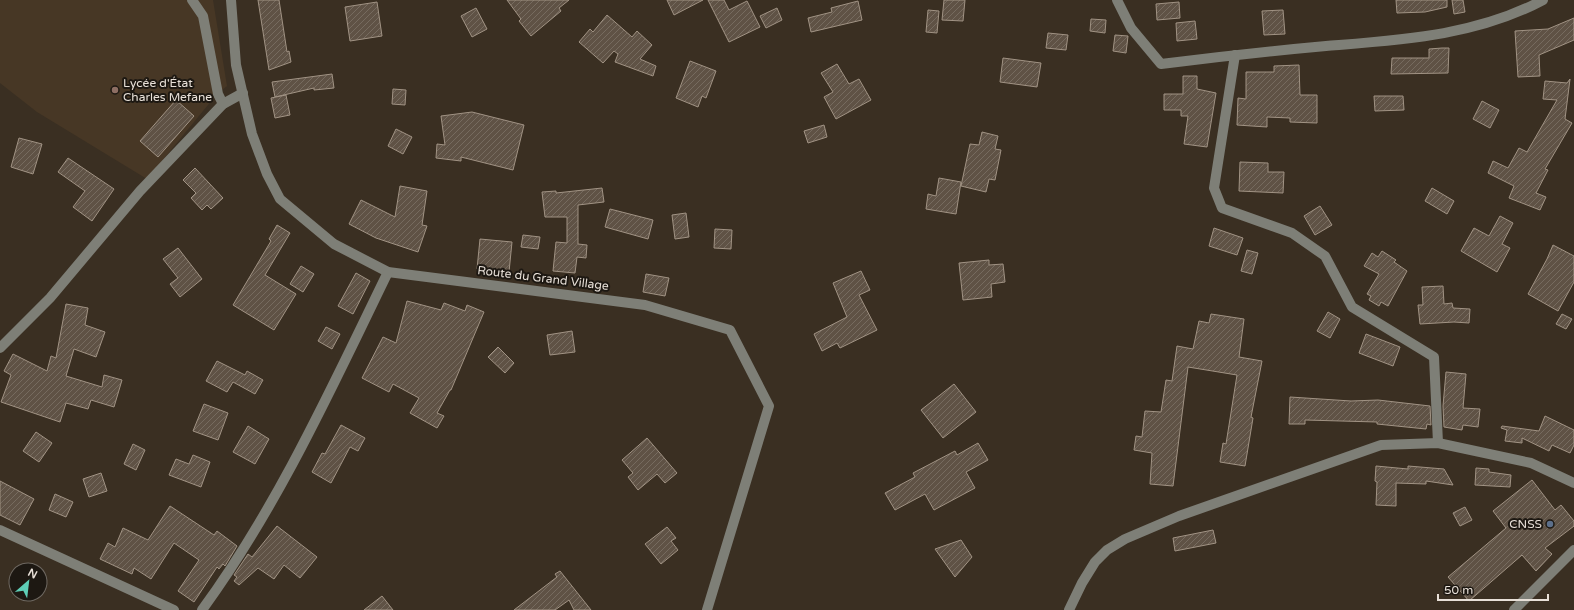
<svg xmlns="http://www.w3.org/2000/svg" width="1574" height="610" viewBox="0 0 1574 610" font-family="'Varela Round',sans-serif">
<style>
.built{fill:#473725}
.building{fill:url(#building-hatch);stroke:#a19384}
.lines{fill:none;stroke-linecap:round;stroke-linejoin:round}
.minor{stroke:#7e7f77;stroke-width:10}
.education-dot{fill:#8d6e63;stroke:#1d1812;stroke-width:1.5}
.service-dot{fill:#5c6f8a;stroke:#1d1812;stroke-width:1.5}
.labels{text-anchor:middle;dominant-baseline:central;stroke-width:4;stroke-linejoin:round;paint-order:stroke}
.poi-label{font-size:12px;fill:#e8e0d8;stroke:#1d1812;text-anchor:start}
.street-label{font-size:12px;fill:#e8e0d8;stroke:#1d1812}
</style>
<defs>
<pattern id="building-hatch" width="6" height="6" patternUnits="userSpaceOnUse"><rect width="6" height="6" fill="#5f5245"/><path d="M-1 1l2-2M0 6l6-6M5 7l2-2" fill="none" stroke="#766b5f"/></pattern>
</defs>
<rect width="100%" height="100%" fill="#3a2f22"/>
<path class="built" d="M 0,0 L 213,0 L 227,86 L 217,94 L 147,179 L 37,112 L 0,83 Z"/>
<g class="building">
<path d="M 258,0 L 279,0 L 287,52 L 289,51 L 291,62 L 269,70 Z"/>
<path d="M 507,0 L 569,0 L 559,8 L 561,11 L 531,36 L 519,21 L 521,19 Z"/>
<path d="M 667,0 L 703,0 L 674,15 Z"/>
<path d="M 708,0 L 724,0 L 729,10 L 747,1 L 760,27 L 729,42 Z"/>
<path d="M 944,0 L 965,0 L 963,21 L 942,20 Z"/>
<path d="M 1396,0 L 1447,0 L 1447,7 L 1425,12 L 1397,13 Z"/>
<path d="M 1452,0 L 1463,0 L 1465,12 L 1454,14 Z"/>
<path d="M 858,1 L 862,20 L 811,32 L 808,18 L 832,12 L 831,8 Z"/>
<path d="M 377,2 L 382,36 L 350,41 L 345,7 Z"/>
<path d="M 1179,2 L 1180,18 L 1157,20 L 1156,4 Z"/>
<path d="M 476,8 L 487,29 L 472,37 L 461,16 Z"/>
<path d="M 777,8 L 782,20 L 766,28 L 760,16 Z"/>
<path d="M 928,10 L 939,11 L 937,33 L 926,32 Z"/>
<path d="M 1283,10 L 1285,34 L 1264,35 L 1262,11 Z"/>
<path d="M 607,15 L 632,37 L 637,31 L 652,45 L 640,59 L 656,66 L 653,76 L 615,62 L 618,54 L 614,51 L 603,63 L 579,42 L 590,29 L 593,32 Z"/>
<path d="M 1574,18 L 1574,40 L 1539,55 L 1540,76 L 1518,77 L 1515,31 L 1548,29 Z"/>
<path d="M 1091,19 L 1106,20 L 1105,33 L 1090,31 Z"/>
<path d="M 1195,21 L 1197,39 L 1177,41 L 1176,23 Z"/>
<path d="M 1048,33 L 1068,35 L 1066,50 L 1046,48 Z"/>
<path d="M 1115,35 L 1128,36 L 1126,53 L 1113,51 Z"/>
<path d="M 1442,48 L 1449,48 L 1448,73 L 1391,74 L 1392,58 L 1429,58 L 1429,49 Z"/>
<path d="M 1003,58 L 1041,63 L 1037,87 L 1000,82 Z"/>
<path d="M 690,61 L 716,71 L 706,98 L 702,96 L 698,107 L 676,98 Z"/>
<path d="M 837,64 L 849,84 L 859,79 L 871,100 L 836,119 L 824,97 L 833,92 L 821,73 Z"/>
<path d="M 1299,65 L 1300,95 L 1317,95 L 1317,123 L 1290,122 L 1290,118 L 1267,117 L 1267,127 L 1237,125 L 1238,98 L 1246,99 L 1246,72 L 1274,72 L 1274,66 Z"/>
<path d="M 332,74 L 334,88 L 314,90 L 314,88 L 275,97 L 272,82 Z"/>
<path d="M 1183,76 L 1197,76 L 1197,89 L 1216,93 L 1207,147 L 1184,144 L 1188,116 L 1181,116 L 1181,110 L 1164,110 L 1164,94 L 1183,94 Z"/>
<path d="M 1570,79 L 1565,119 L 1572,123 L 1545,169 L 1548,170 L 1536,193 L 1546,197 L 1540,210 L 1509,198 L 1514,186 L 1488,173 L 1493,161 L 1508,168 L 1519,148 L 1527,152 L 1557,100 L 1543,99 L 1545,81 L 1567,83 Z"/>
<path d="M 393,89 L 406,90 L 405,105 L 392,104 Z"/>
<path d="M 286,95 L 290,115 L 275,118 L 271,98 Z"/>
<path d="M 1374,96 L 1403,96 L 1404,110 L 1375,111 Z"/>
<path d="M 176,100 L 194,116 L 158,157 L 140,141 Z"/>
<path d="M 1482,101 L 1499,110 L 1490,128 L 1473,119 Z"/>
<path d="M 472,112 L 524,125 L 513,170 L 461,157 L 461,161 L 436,158 L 437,144 L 445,145 L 441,116 Z"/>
<path d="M 824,125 L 827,137 L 808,143 L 804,131 Z"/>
<path d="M 396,129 L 412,137 L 403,154 L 388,146 Z"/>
<path d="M 982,132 L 998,136 L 995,149 L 1001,150 L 995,180 L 989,179 L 986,192 L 961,186 L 970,144 L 979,145 Z"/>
<path d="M 19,138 L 42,144 L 33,174 L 11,167 Z"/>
<path d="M 68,158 L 114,189 L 92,221 L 73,207 L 85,191 L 58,172 Z"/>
<path d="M 1240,162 L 1268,163 L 1268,172 L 1284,172 L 1283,193 L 1239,191 Z"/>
<path d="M 195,168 L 223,198 L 211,209 L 207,205 L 202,210 L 191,198 L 196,193 L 183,180 Z"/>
<path d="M 939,178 L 961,182 L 956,214 L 926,209 L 928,194 L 936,196 Z"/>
<path d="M 400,186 L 427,191 L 422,225 L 427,226 L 418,252 L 376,238 L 349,224 L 361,200 L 395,217 Z"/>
<path d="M 602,188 L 604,202 L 578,205 L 578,244 L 587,245 L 586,258 L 577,257 L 575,273 L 553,271 L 556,242 L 567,243 L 567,217 L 545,217 L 542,192 L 556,191 L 556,193 Z"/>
<path d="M 1432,188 L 1454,201 L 1447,214 L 1425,201 Z"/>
<path d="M 1320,206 L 1332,225 L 1315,235 L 1304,216 Z"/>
<path d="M 610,209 L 653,220 L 648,239 L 605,227 Z"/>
<path d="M 686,213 L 689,237 L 675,239 L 672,215 Z"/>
<path d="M 1500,216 L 1513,223 L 1502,244 L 1510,248 L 1497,272 L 1461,251 L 1474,228 L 1489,236 Z"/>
<path d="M 277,225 L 290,233 L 265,275 L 296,294 L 274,330 L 233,305 L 271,241 L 269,239 Z"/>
<path d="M 1214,228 L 1243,238 L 1237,255 L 1209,246 Z"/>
<path d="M 715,229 L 732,230 L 731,249 L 714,248 Z"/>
<path d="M 523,235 L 540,237 L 538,249 L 521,247 Z"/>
<path d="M 480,239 L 512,242 L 509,272 L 477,269 Z"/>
<path d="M 1553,245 L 1574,256 L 1574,282 L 1558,311 L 1528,294 L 1547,259 Z"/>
<path d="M 178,248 L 202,279 L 180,297 L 170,284 L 178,278 L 163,259 Z"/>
<path d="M 1247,250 L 1258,253 L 1252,274 L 1241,271 Z"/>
<path d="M 1382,251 L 1396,260 L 1394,262 L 1407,271 L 1388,306 L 1381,302 L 1379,306 L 1369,300 L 1371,296 L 1367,294 L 1379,274 L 1364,266 L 1372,253 L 1378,257 Z"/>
<path d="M 989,260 L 989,265 L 1003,264 L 1005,282 L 991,284 L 992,297 L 963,300 L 959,263 Z"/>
<path d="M 301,266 L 314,274 L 303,292 L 290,284 Z"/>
<path d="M 861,271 L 870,290 L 859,295 L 877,330 L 840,348 L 837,343 L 822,351 L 814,334 L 847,317 L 833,283 Z"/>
<path d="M 356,273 L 370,281 L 353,314 L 338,306 Z"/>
<path d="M 646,274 L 669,278 L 665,296 L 643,292 Z"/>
<path d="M 1443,286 L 1444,304 L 1452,303 L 1453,308 L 1470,309 L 1469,323 L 1454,322 L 1420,324 L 1418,305 L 1423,305 L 1422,287 Z"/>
<path d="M 407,301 L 441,310 L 444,303 L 465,311 L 467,305 L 484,312 L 451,390 L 450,390 L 437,413 L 444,416 L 437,428 L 410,413 L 419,398 L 393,384 L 389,392 L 362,378 L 383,337 L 396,343 Z"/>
<path d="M 66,304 L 88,308 L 85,325 L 105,332 L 96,357 L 74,349 L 66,376 L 102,387 L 104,375 L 122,380 L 114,407 L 91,400 L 88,409 L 66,403 L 60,422 L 1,402 L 11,375 L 4,371 L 13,354 L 47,371 L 51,356 L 56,358 Z"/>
<path d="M 1328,312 L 1340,319 L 1330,338 L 1317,331 Z"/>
<path d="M 1211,314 L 1244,319 L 1239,357 L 1262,361 L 1251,417 L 1253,418 L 1245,466 L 1220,462 L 1223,443 L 1226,444 L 1237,375 L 1188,367 L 1173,486 L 1150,484 L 1152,453 L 1134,450 L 1136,436 L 1142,437 L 1145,411 L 1161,412 L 1166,380 L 1172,381 L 1177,346 L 1193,349 L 1199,321 L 1209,323 Z"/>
<path d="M 1562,314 L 1572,319 L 1566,329 L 1556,324 Z"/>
<path d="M 326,327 L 340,334 L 332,349 L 318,341 Z"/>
<path d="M 572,331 L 575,352 L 550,355 L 547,335 Z"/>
<path d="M 1366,334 L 1400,347 L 1393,366 L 1359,353 Z"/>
<path d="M 498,347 L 514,363 L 505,373 L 488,357 Z"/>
<path d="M 217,361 L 245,375 L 247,371 L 263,380 L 255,394 L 233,382 L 227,392 L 206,381 Z"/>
<path d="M 1446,372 L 1466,374 L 1463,408 L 1480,409 L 1478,427 L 1463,425 L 1462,430 L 1444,427 L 1443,406 Z"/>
<path d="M 954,384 L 976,412 L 943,438 L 921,410 Z"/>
<path d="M 1290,397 L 1351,401 L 1378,400 L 1430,406 L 1431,425 L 1427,424 L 1426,429 L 1377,424 L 1377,422 L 1305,420 L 1305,424 L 1289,424 Z"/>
<path d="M 204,404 L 228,413 L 218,440 L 193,431 Z"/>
<path d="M 1545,416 L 1574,430 L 1574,445 L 1570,453 L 1552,445 L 1549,451 L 1522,438 L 1522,443 L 1505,441 L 1507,430 L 1501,428 L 1502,426 L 1539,431 Z"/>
<path d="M 341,425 L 365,438 L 358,451 L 350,447 L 331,483 L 312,472 L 322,453 L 325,454 Z"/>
<path d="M 248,426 L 269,439 L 255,464 L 233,452 Z"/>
<path d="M 36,432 L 52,443 L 39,462 L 23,451 Z"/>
<path d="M 647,438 L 677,473 L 665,483 L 657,474 L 638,490 L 628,477 L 633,473 L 622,460 Z"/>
<path d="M 978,443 L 988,460 L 966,472 L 975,488 L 934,510 L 925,494 L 895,510 L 885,493 L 915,477 L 913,473 L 955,451 L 957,455 Z"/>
<path d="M 133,444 L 145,450 L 136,470 L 124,464 Z"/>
<path d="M 193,455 L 210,462 L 201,487 L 169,475 L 176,459 L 189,464 Z"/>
<path d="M 1376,466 L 1408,469 L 1408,466 L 1444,469 L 1453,485 L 1426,481 L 1426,484 L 1396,483 L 1396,506 L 1376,505 L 1377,482 L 1375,481 Z"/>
<path d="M 1476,468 L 1489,469 L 1489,472 L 1511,475 L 1510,487 L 1475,485 Z"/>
<path d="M 101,473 L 107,491 L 89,497 L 83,479 Z"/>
<path d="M 1532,480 L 1555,510 L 1561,505 L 1574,521 L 1574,526 L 1545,548 L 1552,554 L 1536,571 L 1522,555 L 1469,601 L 1448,577 L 1506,528 L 1493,511 Z"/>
<path d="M 0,481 L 34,499 L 20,525 L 0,515 Z"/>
<path d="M 55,494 L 73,502 L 66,517 L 49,510 Z"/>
<path d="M 170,506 L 214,535 L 217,531 L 237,546 L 225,566 L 223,564 L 219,569 L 217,567 L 194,602 L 178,591 L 199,560 L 174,543 L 151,579 L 134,568 L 132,574 L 100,559 L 108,543 L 115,547 L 123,528 L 148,540 Z"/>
<path d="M 1465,507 L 1472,520 L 1460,526 L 1453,513 Z"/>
<path d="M 277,526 L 317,557 L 300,578 L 284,565 L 274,579 L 258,568 L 239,585 L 234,581 L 237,577 L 234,575 L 248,554 L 252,557 Z"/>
<path d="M 667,527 L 676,538 L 671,541 L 678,550 L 661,564 L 645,544 Z"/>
<path d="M 1213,530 L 1216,543 L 1175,551 L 1173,538 Z"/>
<path d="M 961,540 L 972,557 L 955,577 L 935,549 Z"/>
<path d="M 560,571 L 591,610 L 574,610 L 569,600 L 555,610 L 514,610 L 557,577 L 555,574 Z"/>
<path d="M 382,596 L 393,610 L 364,610 Z"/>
</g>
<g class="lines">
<g class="minor">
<path d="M 192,0 L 203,16 L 218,94 L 223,104"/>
<path d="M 231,0 L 236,65 L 252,134 L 267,174 L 280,199 L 334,244 L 388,272 L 645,305 L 730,330 L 769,406 L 707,610"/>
<path d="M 1117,0 L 1131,28 L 1161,64 C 1216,57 1271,51 1326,46 C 1401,40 1476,36 1543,0"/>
<path d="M 1235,55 L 1214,188 L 1222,208 L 1292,233 L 1325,256 L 1352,307 L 1434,357 L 1438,443"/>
<path d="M 0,348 L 50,298 L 140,191 L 223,104 L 243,93"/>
<path d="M 0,530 L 174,610"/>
<path d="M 202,610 C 278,506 332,387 388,272"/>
<path d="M 1069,610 L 1082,583 L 1095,562 L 1107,550 L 1125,539 L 1179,516 L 1381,445 L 1438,443 L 1531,463 L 1574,483"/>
<path d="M 1514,610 L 1574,550"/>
</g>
</g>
<circle class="education-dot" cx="115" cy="90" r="4"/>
<circle class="service-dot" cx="1550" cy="524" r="4"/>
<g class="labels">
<g class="poi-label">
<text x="123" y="83">Lycée d'État<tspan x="123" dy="14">Charles Mefane</tspan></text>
<text x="1542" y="524" text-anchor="end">CNSS</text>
</g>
<g class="street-label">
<text transform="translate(543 278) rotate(7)">Route du Grand Village</text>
</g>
</g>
<g transform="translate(28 582) rotate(28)"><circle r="19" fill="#1d1812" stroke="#6e6861"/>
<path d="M0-3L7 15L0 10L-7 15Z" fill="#5eceb7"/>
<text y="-6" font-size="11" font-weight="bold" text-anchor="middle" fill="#e8e0d8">N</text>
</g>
<path d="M1438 594v6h110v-6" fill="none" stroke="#e8e0d8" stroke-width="2"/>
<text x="1444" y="594" font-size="12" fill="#e8e0d8" stroke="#1d1812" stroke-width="3" paint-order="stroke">50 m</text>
</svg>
